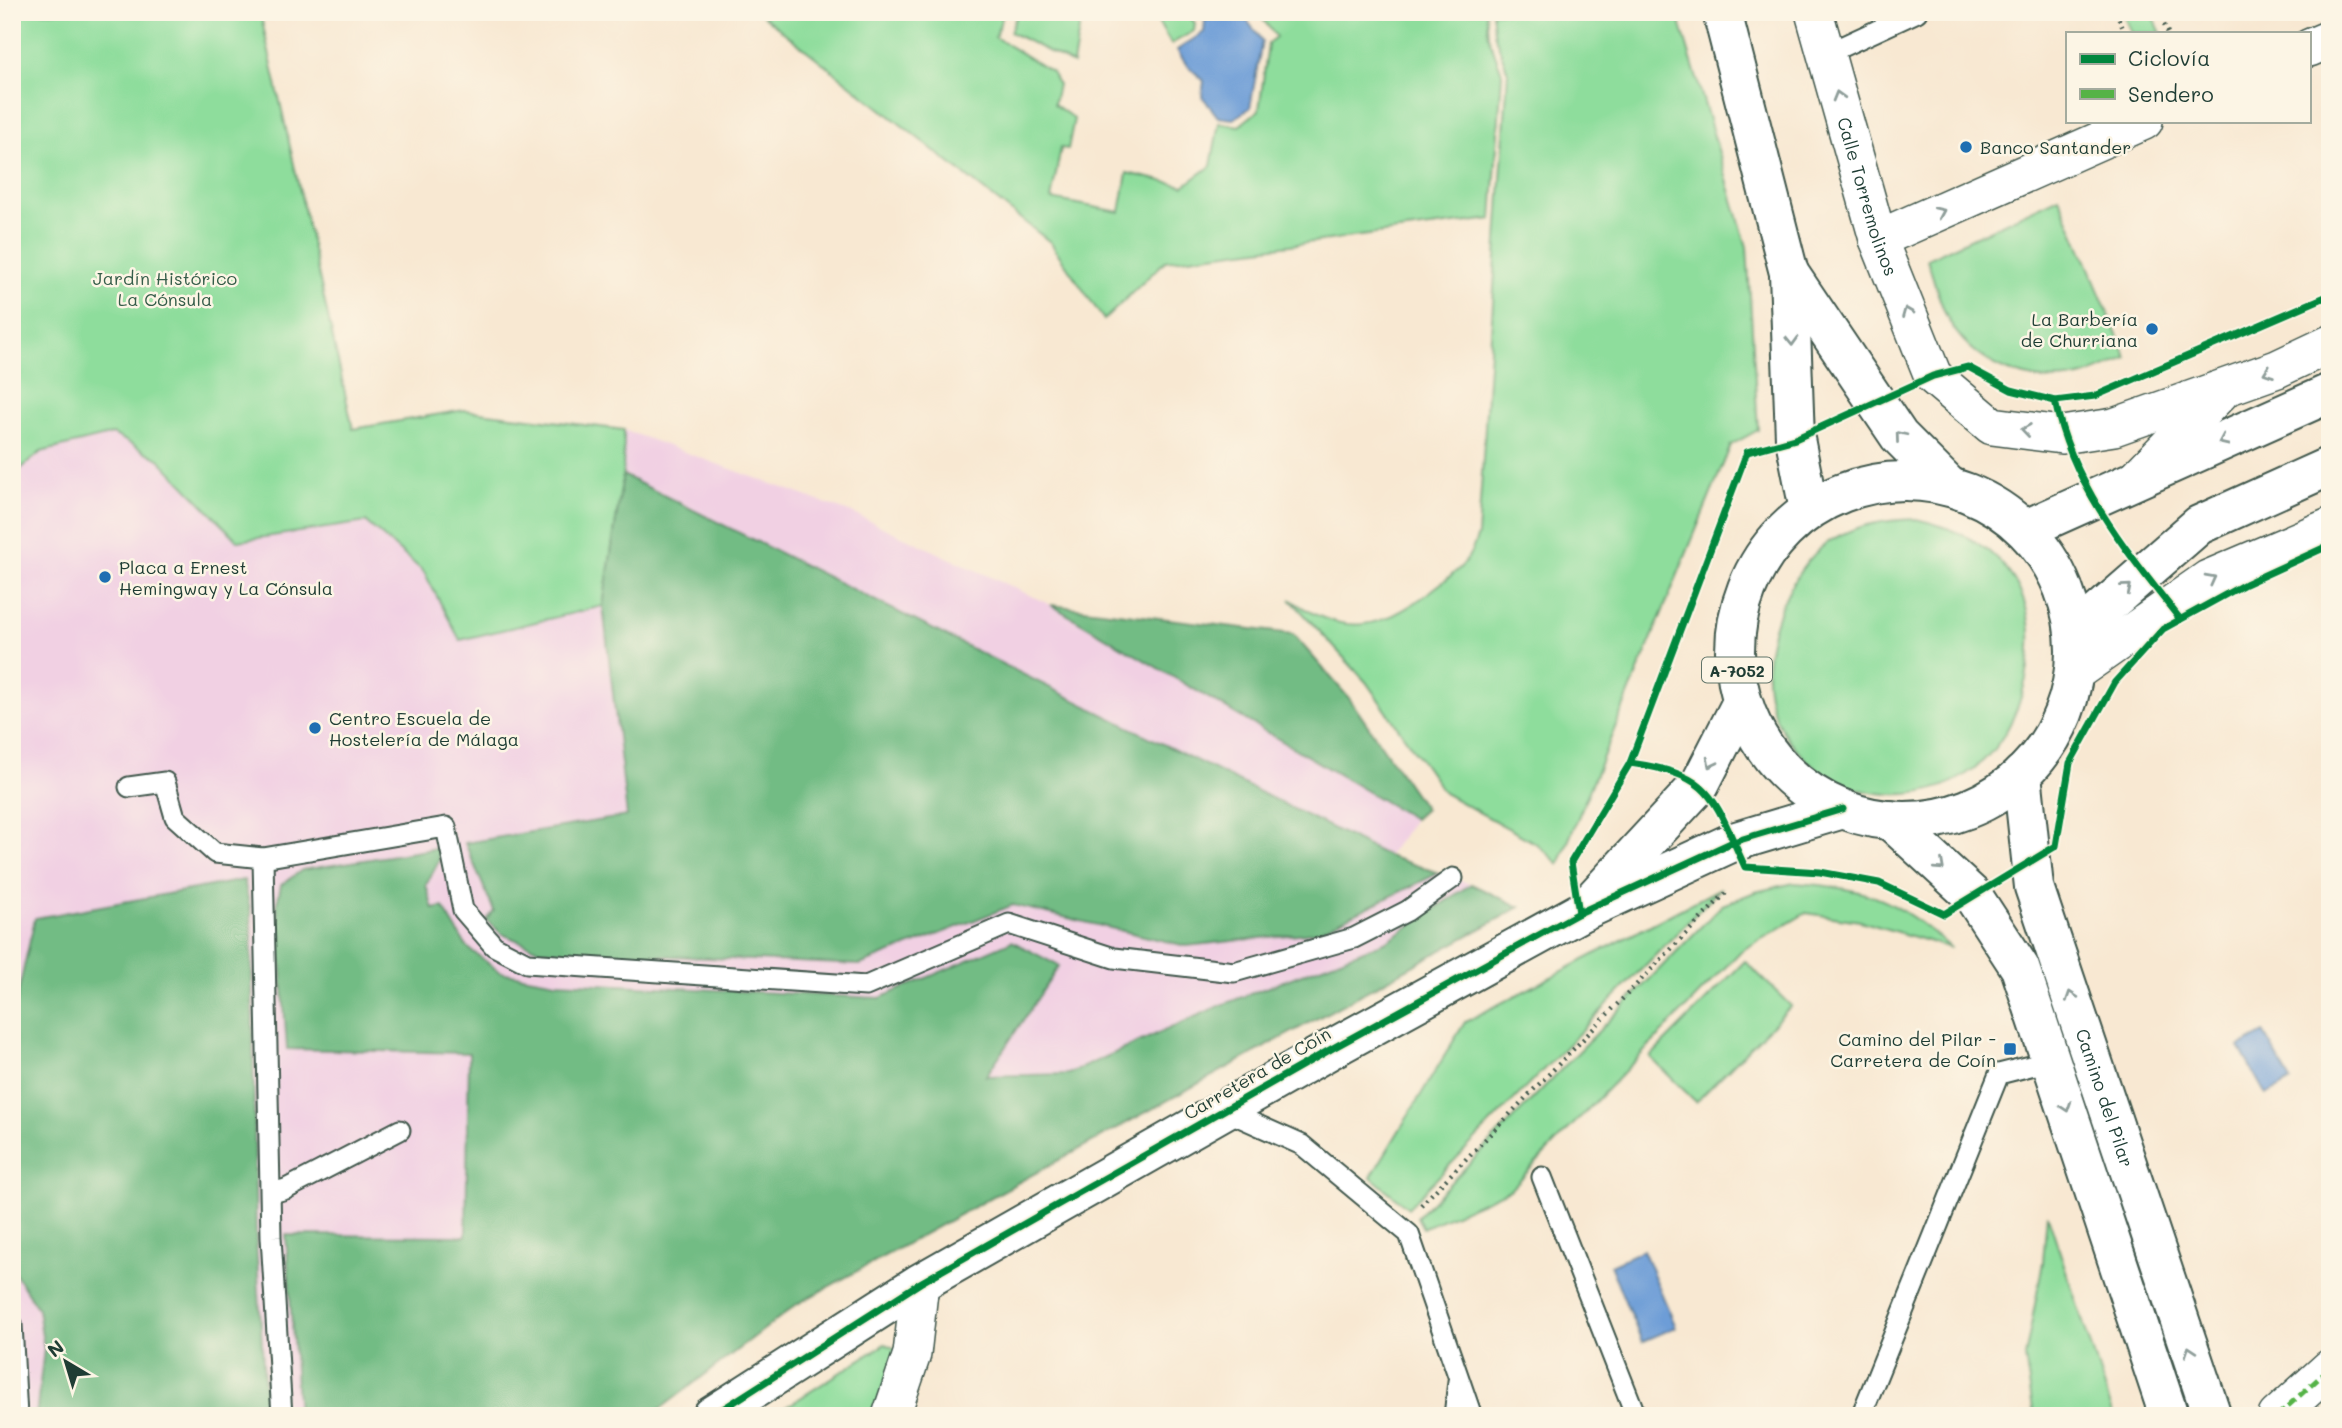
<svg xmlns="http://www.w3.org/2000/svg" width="2342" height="1428" viewBox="0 0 2342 1428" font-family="Mali,sans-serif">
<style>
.built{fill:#f1d0e3}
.green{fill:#8edd9c;stroke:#568d68;stroke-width:2}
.forest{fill:#72bc84;stroke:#487c5c;stroke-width:2}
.water{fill:#6d9dd7;stroke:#466d86;stroke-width:2}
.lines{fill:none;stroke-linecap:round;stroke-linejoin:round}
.lane-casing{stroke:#40574c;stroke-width:23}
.street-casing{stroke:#40574c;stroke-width:40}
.secondary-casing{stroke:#40574c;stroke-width:42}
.primary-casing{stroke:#40574c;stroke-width:42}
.path{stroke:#40574c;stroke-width:4.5;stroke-dasharray:2 5;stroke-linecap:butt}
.lane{stroke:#fff;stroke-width:19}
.street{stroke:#fff;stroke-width:37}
.secondary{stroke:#fff;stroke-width:38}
.primary{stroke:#fff;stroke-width:38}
.quiet{stroke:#55b346;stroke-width:5;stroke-dasharray:10 5;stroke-linecap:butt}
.cycleway-casing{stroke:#fcf5e5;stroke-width:11}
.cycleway{stroke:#00873e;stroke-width:7}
.oneway{stroke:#8f9e9a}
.poi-dot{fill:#1f6fb2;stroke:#fcf5e5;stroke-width:2.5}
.labels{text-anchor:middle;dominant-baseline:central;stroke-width:5;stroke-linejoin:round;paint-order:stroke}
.shield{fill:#fcf5e5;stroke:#617469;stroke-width:2}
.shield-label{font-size:16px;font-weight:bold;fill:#1f3d34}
.poi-label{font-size:18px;fill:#1f3d34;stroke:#fcf5e5;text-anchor:start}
.street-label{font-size:18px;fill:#1f3d34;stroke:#fcf5e5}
.park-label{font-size:18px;fill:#355d49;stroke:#fcf5e5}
</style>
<rect width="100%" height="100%" fill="#fcf5e5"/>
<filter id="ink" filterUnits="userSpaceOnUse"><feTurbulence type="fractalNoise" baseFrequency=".0143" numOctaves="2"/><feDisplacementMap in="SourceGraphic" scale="14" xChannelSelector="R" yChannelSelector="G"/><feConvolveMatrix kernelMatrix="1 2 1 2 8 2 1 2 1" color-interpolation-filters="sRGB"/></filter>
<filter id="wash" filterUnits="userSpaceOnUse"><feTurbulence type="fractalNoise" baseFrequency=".00686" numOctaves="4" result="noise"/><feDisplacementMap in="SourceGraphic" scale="28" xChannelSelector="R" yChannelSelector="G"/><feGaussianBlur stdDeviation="1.57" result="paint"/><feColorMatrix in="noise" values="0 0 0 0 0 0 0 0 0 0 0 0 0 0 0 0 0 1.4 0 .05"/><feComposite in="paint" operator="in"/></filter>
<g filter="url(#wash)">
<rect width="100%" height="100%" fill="#f8e8d2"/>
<path class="built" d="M 12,12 L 260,12 L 353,429 L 464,410 L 624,430 L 852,513 L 1051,605 L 1293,634 L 1349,698 L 1425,809 L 1414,819 L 1388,856 L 1471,884 L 1520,907 L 797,1304 L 651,1416 L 12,1416 Z"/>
<g class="green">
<path d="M 12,12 L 260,12 L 353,429 L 464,410 L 624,430 L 623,475 L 603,606 L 460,640 L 424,572 L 366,522 L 238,541 L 159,459 L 113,434 L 41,452 L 12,476 Z"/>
<path d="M 758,12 L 1004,12 L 995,37 L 1052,72 L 1058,84 L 1054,104 L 1074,119 L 1068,149 L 1061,148 L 1051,199 L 1120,212 L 1127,173 L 1184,186 L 1211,166 L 1219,123 L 1239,126 L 1259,110 L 1268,44 L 1276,37 L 1262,18 L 1263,12 L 1486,12 L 1488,35 L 1502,73 L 1492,219 L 1165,261 L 1104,320 L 1050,242 Z"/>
<path d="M 1018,12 L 1082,12 L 1073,64 L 1010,32 Z"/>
<path d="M 1186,12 L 1195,23 L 1194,31 L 1171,44 L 1152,12 Z"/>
<path d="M 1492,12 L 1677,12 L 1747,247 L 1758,430 L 1731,445 L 1559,864 L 1537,844 L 1444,793 L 1366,682 L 1290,599 C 1344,638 1381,630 1431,591 C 1459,569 1466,569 1478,535 L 1508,72 L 1495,36 Z"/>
<path d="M 2122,12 L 2151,12 L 2161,33 L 2132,33 Z"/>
<path d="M 2059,197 L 2127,358 C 2114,363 2101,370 2087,375 C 2034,391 1970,365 1946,315 C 1938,297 1933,277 1927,259 Z"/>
<path d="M 1916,519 C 2008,539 2049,602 2022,694 C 2000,767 1942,806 1865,791 C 1819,783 1774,737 1768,690 C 1761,642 1789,568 1830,541 C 1857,524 1885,520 1916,519 Z"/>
<path d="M 1794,883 C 1866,887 1897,899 1951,948 L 1860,921 L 1806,913 L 1741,951 L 1510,1190 L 1423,1228 L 1417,1217 L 1722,905 L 1755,892 Z"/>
<path d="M 1721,888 L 1408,1208 L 1371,1177 L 1465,1022 Z"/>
<path d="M 1745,961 L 1791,1006 L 1696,1102 L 1650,1057 Z"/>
<path d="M 2047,1213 L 2114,1416 L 2034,1416 L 2025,1357 L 2043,1262 Z"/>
<path d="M 885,1344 L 898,1350 L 872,1416 L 772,1416 Z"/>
</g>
<g class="forest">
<path d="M 623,475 L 1388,856 L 1439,873 L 1317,932 L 1186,946 L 1013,905 L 860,965 L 540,950 L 502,934 L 486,920 L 494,911 L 465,843 L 627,816 L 603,606 Z"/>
<path d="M 1051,605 L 1293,634 L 1349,698 L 1425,809 L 1414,819 Z"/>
<path d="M 439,848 L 439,861 L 426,885 L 433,909 L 443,907 L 467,947 L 500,972 L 556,982 L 880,998 L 1012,941 L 1059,966 L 986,1076 L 1068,1074 L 1219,1006 L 1387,941 L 1471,884 L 1520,907 L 797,1304 L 651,1416 L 298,1416 L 286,1235 L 466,1236 L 469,1053 L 287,1049 L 277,903 L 281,885 L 302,870 Z"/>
<path d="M 244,880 L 251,913 L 256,1239 L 266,1416 L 36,1416 L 44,1349 L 38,1309 L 12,1269 L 12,1020 L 35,918 Z"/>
</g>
<g class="water">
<path d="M 1200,12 L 1241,12 L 1262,41 L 1250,108 L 1233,119 L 1218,117 L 1202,96 L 1204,81 L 1186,64 L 1177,50 L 1204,32 L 1205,20 Z"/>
<path d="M 2264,1033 L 2291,1081 L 2266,1095 L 2239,1047 Z"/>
<path d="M 1643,1250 L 1676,1327 L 1642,1342 L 1610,1265 Z"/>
</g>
</g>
<g filter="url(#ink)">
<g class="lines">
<defs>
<g id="lane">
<path d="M 1826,54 L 1917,12"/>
<path d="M 129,787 L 165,782 L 175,817 L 215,853 L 263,858 L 446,827 L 463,910 L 494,946 L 527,963 L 866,986 L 1009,924 L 1114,958 L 1234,972 L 1354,938 L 1407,911 L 1453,878"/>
<path d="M 263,858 L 271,1237 L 282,1416"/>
<path d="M 1224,1110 L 1302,1145 L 1409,1234 L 1472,1416"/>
<path d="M 1542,1177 L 1636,1416"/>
<path d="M 272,1193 L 286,1189 L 400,1130"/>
<path d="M 12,1324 L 17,1416"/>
<path d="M 1454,1416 L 1458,1381"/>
<path d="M 1861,1416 L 1999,1074 L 2050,1061"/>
</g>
<g id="street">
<path id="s1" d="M 1814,12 L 1878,239 L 1933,376 L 1992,426 L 2062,435 L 2114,427 L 2277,369 L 2330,344"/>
<path d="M 2309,48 L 2330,39"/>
<path d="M 1878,239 L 2144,121"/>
<path d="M 2136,479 L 2220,393"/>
<path d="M 2074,673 L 2208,579 L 2330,527"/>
<path d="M 891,1416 L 912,1354 L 920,1283"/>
<path d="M 2277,1416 L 2330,1368"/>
</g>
<g id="secondary">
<path d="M 1722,12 L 1789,273 L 1795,439 L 1809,510"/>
<path d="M 1789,273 L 1899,436 L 1948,485"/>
<path id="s2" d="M 2022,774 L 2034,887 L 2212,1416"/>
<path d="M 1890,820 L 1973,896 L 2020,968 L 2169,1416"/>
<path d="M 1595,897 L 1700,784 L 1742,702"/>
<path d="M 712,1416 L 920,1283 L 1333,1048 L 1579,913 L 1733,842 L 1843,809"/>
</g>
<g id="primary">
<circle cx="1905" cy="651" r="170"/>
<path d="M 2026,529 L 2330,393"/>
<path d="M 2075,633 L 2199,525 L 2330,466"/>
</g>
</defs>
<use href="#lane" class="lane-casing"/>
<use href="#street" class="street-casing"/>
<use href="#secondary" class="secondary-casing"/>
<use href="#primary" class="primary-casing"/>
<g class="path">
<path d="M 2116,12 L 2125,33"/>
<path d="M 2158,12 L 2168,33"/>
<path d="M 1421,1205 L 1726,893"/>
</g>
<use href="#lane" class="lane"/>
<use href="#street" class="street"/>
<use href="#secondary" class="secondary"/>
<use href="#primary" class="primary"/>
<path class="quiet" d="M 2277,1416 L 2330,1368"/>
<defs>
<g id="cycleway">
<path d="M 2055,401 L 2011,390 L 1968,367 L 1933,376 L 1795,439 L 1747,452 L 1630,763 C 1714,775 1712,796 1745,867 L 1820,872 L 1879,883 L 1944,914 L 2056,846 L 2070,763 L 2115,682 L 2163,629 L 2245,584 L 2330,545"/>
<path d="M 2180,619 C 2128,553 2072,486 2055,401 L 2095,396 L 2330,295"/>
<path d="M 1579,913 L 1571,862 L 1630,763"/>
<path d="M 712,1416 L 920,1283 L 1333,1048 L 1579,913 L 1733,842 L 1843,809"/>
</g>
</defs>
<use href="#cycleway" class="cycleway-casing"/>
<use href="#cycleway" class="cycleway"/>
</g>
<defs><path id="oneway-chevron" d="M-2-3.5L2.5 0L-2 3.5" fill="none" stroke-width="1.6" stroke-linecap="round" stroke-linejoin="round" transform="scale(1.75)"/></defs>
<g class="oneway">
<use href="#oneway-chevron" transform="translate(1838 96) rotate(-106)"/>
<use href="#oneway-chevron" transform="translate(1940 212) rotate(-24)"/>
<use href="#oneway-chevron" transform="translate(1907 312) rotate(-112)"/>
<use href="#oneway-chevron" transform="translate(1792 341) rotate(88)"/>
<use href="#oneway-chevron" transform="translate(2268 372) rotate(160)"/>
<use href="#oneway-chevron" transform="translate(2026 430) rotate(-172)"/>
<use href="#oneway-chevron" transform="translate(1900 436) rotate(-130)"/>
<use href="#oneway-chevron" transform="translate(2223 441) rotate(156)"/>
<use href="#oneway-chevron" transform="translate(2211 579) rotate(-28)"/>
<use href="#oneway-chevron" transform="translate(2127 588) rotate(-41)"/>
<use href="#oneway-chevron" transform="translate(1711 763) rotate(117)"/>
<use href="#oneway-chevron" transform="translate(1940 866) rotate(42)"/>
<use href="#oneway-chevron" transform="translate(2071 996) rotate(-109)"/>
<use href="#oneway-chevron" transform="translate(2066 1107) rotate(71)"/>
<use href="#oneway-chevron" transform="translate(2190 1351) rotate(-109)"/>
</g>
</g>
<g class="poi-dot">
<circle cx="1966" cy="147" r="7"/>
<circle cx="2152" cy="329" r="7"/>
<circle cx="105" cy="577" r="7"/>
<circle cx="315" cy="728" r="7"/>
<rect x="2003" y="1042" width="14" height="14" rx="3.5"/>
</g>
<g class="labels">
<rect class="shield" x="1702" y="657.5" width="70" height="25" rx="5"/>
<g class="shield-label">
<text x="1737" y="670">A-7052</text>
</g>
<g class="poi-label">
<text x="1980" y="147">Banco Santander</text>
<text x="2138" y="319" text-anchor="end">La Barbería<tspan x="2138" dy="21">de Churriana</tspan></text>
<text x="119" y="567">Placa a Ernest<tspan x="119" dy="21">Hemingway y La Cónsula</tspan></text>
<text x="329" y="718">Centro Escuela de<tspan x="329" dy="21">Hostelería de Málaga</tspan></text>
<text x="1996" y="1039" text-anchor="end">Camino del Pilar -<tspan x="1996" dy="21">Carretera de Coín</tspan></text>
</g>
<g class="street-label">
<text stroke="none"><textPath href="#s1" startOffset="192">Calle Torremolinos</textPath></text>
<text transform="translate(1257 1073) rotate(-30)">Carretera de Coín</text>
<text stroke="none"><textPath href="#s2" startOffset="336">Camino del Pilar</textPath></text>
</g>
<g class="park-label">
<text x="165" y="278">Jardín Histórico<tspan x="165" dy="21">La Cónsula</tspan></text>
</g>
</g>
<rect width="2342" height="1428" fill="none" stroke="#fcf5e5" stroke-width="42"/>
<rect x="2066" y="32" width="245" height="91" fill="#fcf5e5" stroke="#a4ab9e" stroke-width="2"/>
<rect x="2080" y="54" width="35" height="10" fill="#00873e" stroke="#a4ab9e" stroke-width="2"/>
<text x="2128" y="66" font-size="21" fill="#1f3d34">Ciclovía</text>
<rect x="2080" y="89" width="35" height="10" fill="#55b346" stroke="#a4ab9e" stroke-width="2"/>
<text x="2128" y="102" font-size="21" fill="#1f3d34">Sendero</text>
<g transform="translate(66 1362) rotate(322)" stroke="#fcf5e5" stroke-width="5" paint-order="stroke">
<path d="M0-5L12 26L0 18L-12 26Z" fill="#1f3d34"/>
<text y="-10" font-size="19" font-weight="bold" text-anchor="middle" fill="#1f3d34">N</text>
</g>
</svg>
